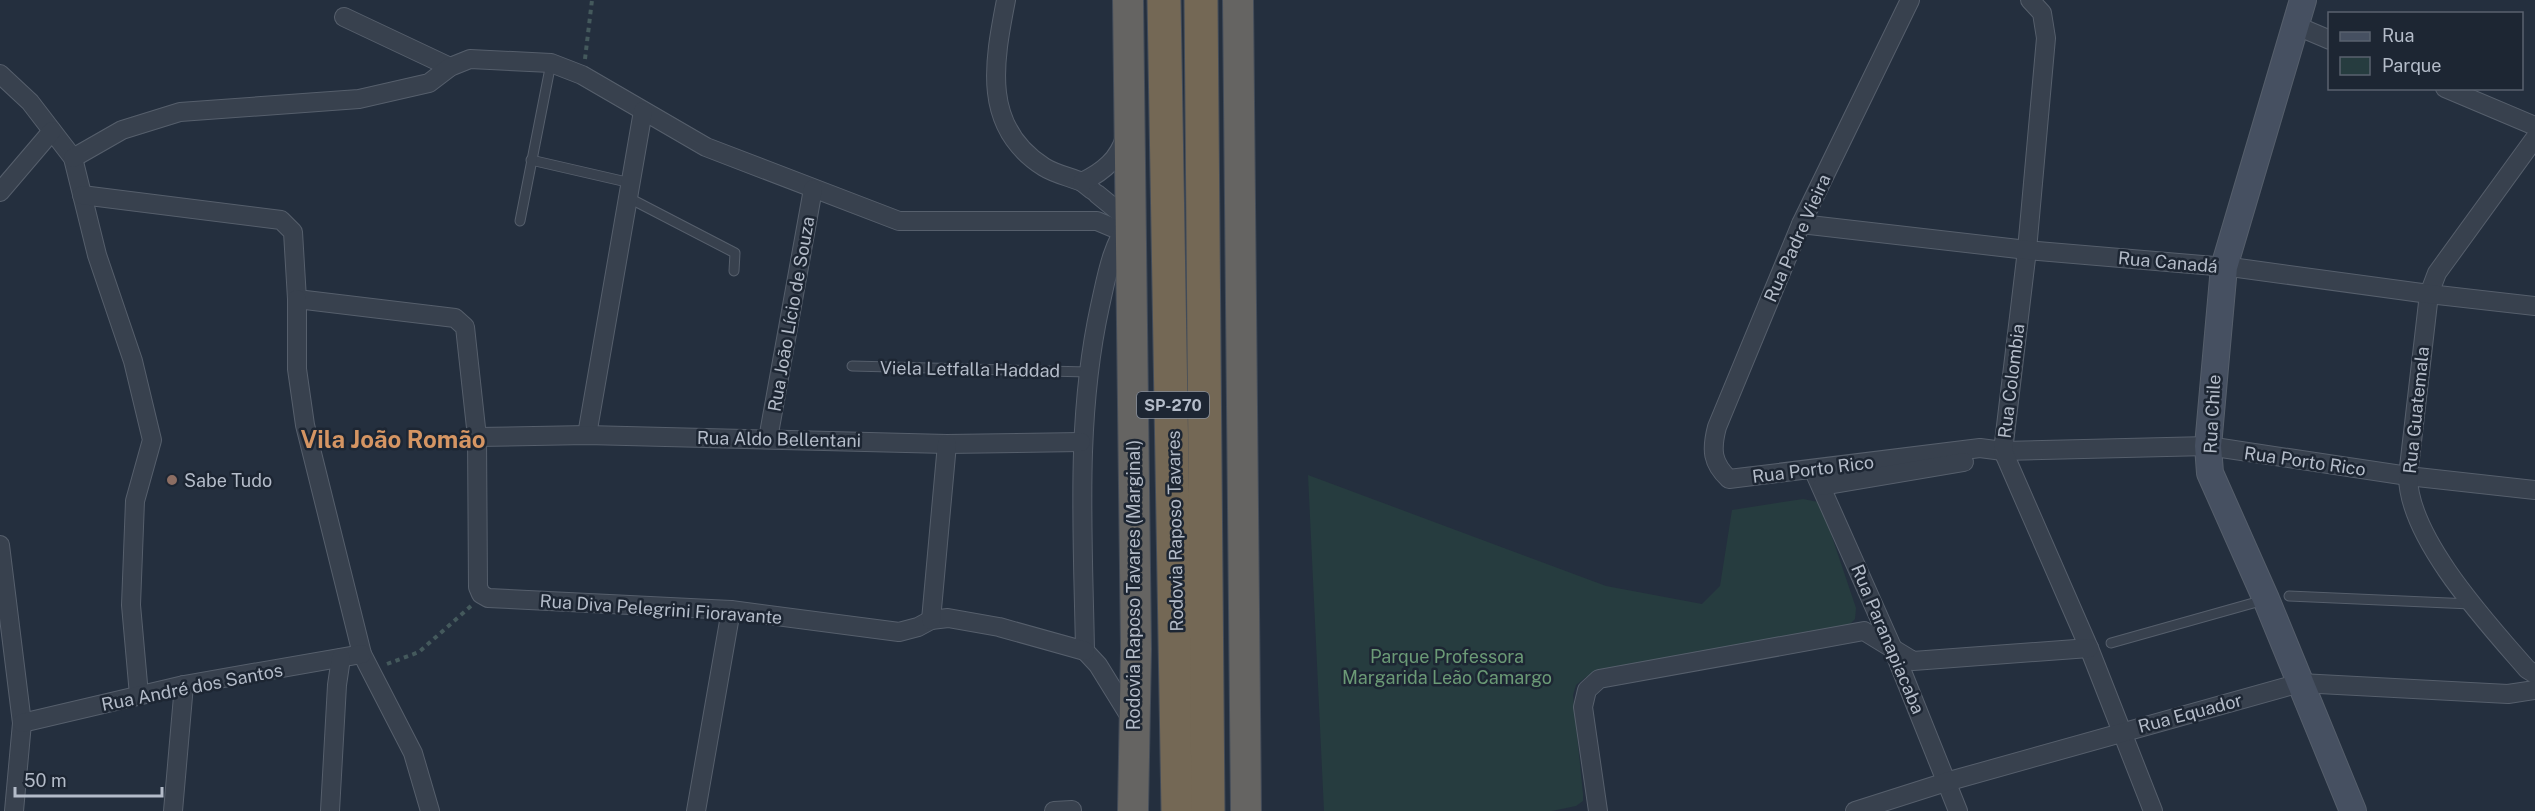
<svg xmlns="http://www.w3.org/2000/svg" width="2535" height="811" viewBox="0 0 2535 811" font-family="'Public Sans',sans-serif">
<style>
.green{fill:#263c3f}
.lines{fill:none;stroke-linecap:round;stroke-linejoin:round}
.service-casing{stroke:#565f6c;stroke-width:11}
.minor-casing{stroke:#565f6c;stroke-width:20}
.secondary-casing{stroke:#565f6c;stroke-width:28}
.trunk-casing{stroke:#434c59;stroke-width:32}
.motorway-casing{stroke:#434c59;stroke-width:35}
.path{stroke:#44595c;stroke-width:4;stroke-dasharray:4.5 4.5;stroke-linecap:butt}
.service{stroke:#38414e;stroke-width:9}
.minor{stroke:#38414e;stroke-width:18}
.secondary{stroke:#465061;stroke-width:26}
.trunk{stroke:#656462;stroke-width:30}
.motorway{stroke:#746855;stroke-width:33}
.education-dot{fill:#8d6e63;stroke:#1d2633;stroke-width:2}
.labels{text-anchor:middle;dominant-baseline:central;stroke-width:5;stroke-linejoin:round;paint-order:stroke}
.shield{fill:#1d2633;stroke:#878f9c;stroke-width:1.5}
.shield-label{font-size:16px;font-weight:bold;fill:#b4bcc9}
.street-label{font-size:18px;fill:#b4bcc9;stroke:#1d2633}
.poi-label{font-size:18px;fill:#b4bcc9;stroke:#1d2633;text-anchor:start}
.park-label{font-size:18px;fill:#6b9a76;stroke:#1d2633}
.district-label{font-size:24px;font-weight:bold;fill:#d59563;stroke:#1d2633}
</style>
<rect width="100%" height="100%" fill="#242f3e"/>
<path class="green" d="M 1308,475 L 1606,586 L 1702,604 L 1720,586 L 1732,510 L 1803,499 L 1818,502 L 1823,510 L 1856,608 L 1855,619 L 1847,627 L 1586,677 L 1576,685 L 1573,695 L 1583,794 L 1583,801 L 1576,806 L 1552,811 L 1324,811 Z"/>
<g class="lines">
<defs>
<g id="service">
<path d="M 531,160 L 631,183"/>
<path d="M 629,198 L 735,253 L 734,271"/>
<path d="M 520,221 L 551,63"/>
<path d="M 852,366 L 1088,372"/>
<path d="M 2289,596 L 2471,604"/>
<path d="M 2111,643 L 2264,600"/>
</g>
<g id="minor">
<path d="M 1006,0 C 994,62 981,127 1044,167 C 1055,174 1070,177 1082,182"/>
<path d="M 1910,0 L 1801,224 L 1717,427 C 1711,450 1712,463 1729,479 L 1980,448 L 2003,451 L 2208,446 L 2408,476 L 2535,490"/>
<path d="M 2030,0 L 2042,13 L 2046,38 L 2027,250 L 2003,451 L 2089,648 L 2153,811"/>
<path d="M 344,17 L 450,67"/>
<path d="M 2297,26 L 2330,40"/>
<path d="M 0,74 L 30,102 L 73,158 L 97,255 L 133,361 L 152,440 L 135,501 L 131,605 L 139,695"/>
<path d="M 2445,88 L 2535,126"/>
<path d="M 2535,138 L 2437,273 L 2429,294 L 2408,476 C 2408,538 2488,624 2527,669 L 2535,674"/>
<path d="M 73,158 L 122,130 L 180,112 L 359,99 L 429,83 L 450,67 L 470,59 L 551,63 L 582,75 L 706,147 L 899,221 L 1097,221 L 1116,229 L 1131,245"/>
<path d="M 1092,190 L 1082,182 C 1103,172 1119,159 1125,137"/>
<path d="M 0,192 L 52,131"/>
<path d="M 1097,194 L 1130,221 C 1111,247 1107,275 1100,306 C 1075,420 1083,535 1085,651 L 1098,665 L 1132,720"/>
<path d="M 82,195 L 281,220 L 293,232 L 297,299 L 455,318 L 465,327 L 477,437 L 478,587 L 481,594 L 488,598 L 731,610 L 899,632 L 918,627 L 931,620 L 948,618 L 999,627 L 1085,651"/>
<path d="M 1801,224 L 2027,250 L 2238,268 L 2429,294 L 2535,306"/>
<path d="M 297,299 L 297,369 L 305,425 L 362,654 L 413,753 L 430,811"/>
<path d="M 587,435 L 643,111"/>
<path d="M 477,437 L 587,435 L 947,444 L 1081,442"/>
<path d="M 768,439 L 813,189"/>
<path d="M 1813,469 L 1893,649 L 1958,811"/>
<path d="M 1822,486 L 1964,462"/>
<path d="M 0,545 L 22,723 L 14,811"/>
<path d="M 931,620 L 947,444"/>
<path d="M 22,723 L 184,685 L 362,654"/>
<path d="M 173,811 L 184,685"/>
<path d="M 330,811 L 337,685 L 341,658"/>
<path d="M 696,811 L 731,610"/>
<path d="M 1054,811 L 1072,810"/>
<path d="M 1598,811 L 1583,707 L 1587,690 L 1599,679 L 1864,631 L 1913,661 L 2089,648"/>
<path d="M 1855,811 L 1946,782 L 2300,683 L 2508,694 L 2535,690"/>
</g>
<path id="secondary" d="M 2303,0 L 2224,267 L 2208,446 L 2210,473 L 2266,599 L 2353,811"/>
<g id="trunk">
<path d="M 1128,0 L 1136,649 L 1133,811"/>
<path d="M 1238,0 L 1246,811"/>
</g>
<g id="motorway">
<path d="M 1164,0 L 1178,811"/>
<path d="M 1201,0 L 1208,811"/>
</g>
</defs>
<use href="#service" class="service-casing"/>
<use href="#minor" class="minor-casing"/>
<use href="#secondary" class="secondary-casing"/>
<use href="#trunk" class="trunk-casing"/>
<use href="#motorway" class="motorway-casing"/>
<g class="path">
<path d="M 585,59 L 592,0"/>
<path d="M 387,664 L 419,652 L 471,606"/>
</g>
<use href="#service" class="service"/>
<use href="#minor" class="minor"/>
<use href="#secondary" class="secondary"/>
<use href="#trunk" class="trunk"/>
<use href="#motorway" class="motorway"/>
</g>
<circle class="education-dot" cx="172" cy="480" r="6"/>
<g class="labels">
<rect class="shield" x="1137" y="392" width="72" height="26" rx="4.5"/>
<g class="shield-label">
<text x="1173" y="405">SP-270</text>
</g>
<g class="street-label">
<text transform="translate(1797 238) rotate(-66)">Rua Padre Vieira</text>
<text transform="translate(2168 262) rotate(5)">Rua Canadá</text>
<text transform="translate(791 314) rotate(-80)">Rua João Lício de Souza</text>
<text transform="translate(970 369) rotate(1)">Viela Letfalla Haddad</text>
<text transform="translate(2011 381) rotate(-83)">Rua Colombia</text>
<text transform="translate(2416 410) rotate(-84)">Rua Guatemala</text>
<text transform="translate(2212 414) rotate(-87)">Rua Chile</text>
<text transform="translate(779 439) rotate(1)">Rua Aldo Bellentani</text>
<text transform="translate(2305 461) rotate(8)">Rua Porto Rico</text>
<text transform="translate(1813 469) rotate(-7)">Rua Porto Rico</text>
<text transform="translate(1175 531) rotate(-91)">Rodovia Raposo Tavares</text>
<text transform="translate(1133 585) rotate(-90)">Rodovia Raposo Tavares (Marginal)</text>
<text transform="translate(661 609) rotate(4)">Rua Diva Pelegrini Fioravante</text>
<text transform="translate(1888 639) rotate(67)">Rua Paranapiacaba</text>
<text transform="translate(192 687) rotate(-11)">Rua André dos Santos</text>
<text transform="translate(2190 713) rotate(-15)">Rua Equador</text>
</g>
<g class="poi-label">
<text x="184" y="480">Sabe Tudo</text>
</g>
<g class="park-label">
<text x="1447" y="656">Parque Professora<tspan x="1447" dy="21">Margarida Leão Camargo</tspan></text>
</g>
<g class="district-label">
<text x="393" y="439">Vila João Romão</text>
</g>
</g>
<rect x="2328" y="12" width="195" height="78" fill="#1d2633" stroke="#59626f" stroke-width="1.5"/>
<rect x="2340" y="32" width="30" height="9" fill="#465061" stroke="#59626f" stroke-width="1.5"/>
<text x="2382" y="42" font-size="18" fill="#b4bcc9">Rua</text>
<rect x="2340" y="57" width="30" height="18" fill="#263c3f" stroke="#59626f" stroke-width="1.5"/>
<text x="2382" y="72" font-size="18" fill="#b4bcc9">Parque</text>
<path d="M15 787v9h147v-9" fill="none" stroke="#b4bcc9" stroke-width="3"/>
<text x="24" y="787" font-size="18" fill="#b4bcc9" stroke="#1d2633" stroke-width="4.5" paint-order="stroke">50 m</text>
</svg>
